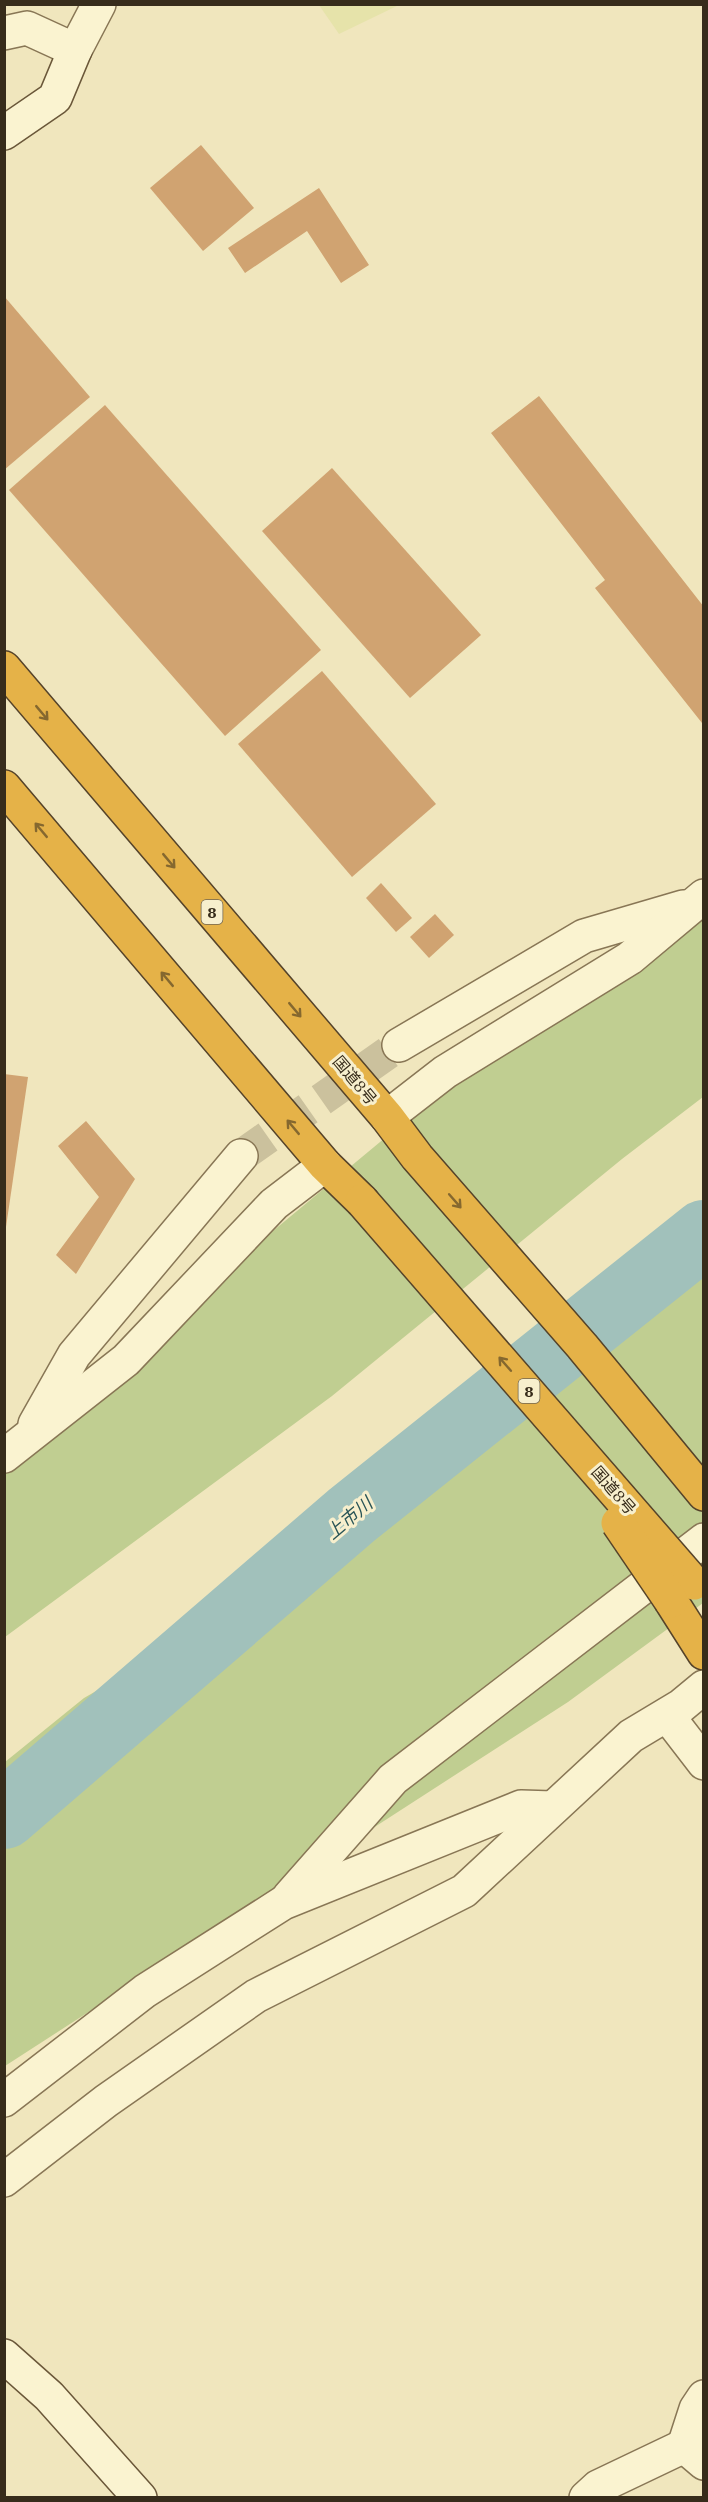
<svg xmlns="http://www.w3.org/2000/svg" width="708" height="2502" viewBox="0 0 708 2502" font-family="'IBM Plex Serif','Noto Sans JP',serif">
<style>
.farmland{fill:#e6e3aa}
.green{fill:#c0ce91}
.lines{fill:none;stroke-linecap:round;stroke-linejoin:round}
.river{stroke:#a1c1bb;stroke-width:68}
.building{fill:#d0a371}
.street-tunnel{stroke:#cbc19d;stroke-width:33;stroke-dasharray:33 16;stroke-linecap:butt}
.street-casing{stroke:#887655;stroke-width:36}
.secondary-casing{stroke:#6a5739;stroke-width:36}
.highway-casing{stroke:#55432a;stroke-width:36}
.street{stroke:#faf3d0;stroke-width:33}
.secondary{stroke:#faf3d0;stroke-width:33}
.highway{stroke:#e5b248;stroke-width:33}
.highway-bridge-casing{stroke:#55432a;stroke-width:36;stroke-linecap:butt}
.highway-bridge{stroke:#e5b248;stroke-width:33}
.oneway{stroke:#85682f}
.labels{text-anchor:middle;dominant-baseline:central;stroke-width:6;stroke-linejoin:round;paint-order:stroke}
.shield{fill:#f7efcd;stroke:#716650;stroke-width:1.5}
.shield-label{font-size:15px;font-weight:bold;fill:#372c1b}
.street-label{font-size:16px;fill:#372c1b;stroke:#f7efcd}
.water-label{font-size:18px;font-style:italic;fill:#295557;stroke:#f7efcd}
</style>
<rect width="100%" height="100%" fill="#f0e6bd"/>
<path class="farmland" d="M 319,5 L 399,5 L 339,34 Z"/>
<g class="green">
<path d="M 703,907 L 703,1097 L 622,1159 L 332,1396 L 5,1637 L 5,1470 L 238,1260 L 445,1088 Z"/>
<path d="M 703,1222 L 703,1603 L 568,1702 L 5,2066 L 5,1762 L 84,1698 L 408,1511 L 654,1256 Z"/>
</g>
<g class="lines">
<path class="river" d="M 4,1815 L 352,1515 L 704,1234"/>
</g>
<g class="building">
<path d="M 201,145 L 254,208 L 203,251 L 150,188 Z"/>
<path d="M 319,188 L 369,265 L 341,283 L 307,231 L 245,273 L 228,248 Z"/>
<path d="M 4,296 L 90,397 L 4,470 Z"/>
<path d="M 539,396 L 704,607 L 702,723 L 595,588 L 605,580 L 491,433 Z"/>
<path d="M 105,405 L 321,650 L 225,736 L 9,490 Z"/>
<path d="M 332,468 L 481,635 L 410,698 L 262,531 Z"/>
<path d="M 322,671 L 436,804 L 352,877 L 238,744 Z"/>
<path d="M 381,883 L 412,918 L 396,932 L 366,898 Z"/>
<path d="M 435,914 L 454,935 L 429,958 L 410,937 Z"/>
<path d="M 4,1074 L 28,1077 L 6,1227 L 4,1227 Z"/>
<path d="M 86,1121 L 135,1179 L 76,1274 L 56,1255 L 99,1197 L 58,1146 Z"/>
</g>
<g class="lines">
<path class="street-tunnel" d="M 241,1156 L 399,1045"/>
<defs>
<g id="street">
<path d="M 4,33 L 27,28 L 75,50 L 99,4"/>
<path d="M 399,1045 L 584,936 L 683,907"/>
<path d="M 387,1117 L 445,1072 L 630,958 L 704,896"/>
<path d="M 35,1424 L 74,1355 L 241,1156"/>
<path d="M 4,1456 L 126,1360 L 274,1204 L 325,1165"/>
<path d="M 667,1715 L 704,1763"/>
<path d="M 289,1897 L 393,1779 L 704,1540"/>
<path d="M 4,2100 L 145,1991 L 283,1903 L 521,1807 L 553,1808"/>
<path d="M 4,2180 L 106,2101 L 256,1996 L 464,1891 L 631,1736 L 681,1706 L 704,1687"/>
<path d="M 704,2397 L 696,2409 L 684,2446 L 704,2463"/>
<path d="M 586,2498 L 598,2487 L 684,2446"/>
</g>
<g id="secondary">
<path d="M 4,133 L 55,98 L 75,50"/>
<path d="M 4,2356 L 49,2396 L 140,2498"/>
</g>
<g id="highway">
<path d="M 4,668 L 387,1117 L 417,1157 L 582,1346 L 704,1494"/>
<path d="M 4,787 L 325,1165 L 362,1201"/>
<path d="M 671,1601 L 704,1653"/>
</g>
</defs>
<use href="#street" class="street-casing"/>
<use href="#secondary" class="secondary-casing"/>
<use href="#highway" class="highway-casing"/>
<use href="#street" class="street"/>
<use href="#secondary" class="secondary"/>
<use href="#highway" class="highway"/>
<defs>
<g id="highway-bridge">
<path d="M 362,1201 L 694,1583"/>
<path d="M 618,1523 L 671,1601"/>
</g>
</defs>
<use href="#highway-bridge" class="highway-bridge-casing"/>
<use href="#highway-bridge" class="highway-bridge"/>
</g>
<defs><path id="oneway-shaft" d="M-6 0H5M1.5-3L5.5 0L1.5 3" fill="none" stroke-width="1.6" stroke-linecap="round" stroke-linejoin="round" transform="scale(1.5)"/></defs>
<g class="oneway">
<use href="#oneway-shaft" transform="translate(42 713) rotate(50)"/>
<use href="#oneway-shaft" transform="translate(41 830) rotate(-130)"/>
<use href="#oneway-shaft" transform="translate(169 861) rotate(50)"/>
<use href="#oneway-shaft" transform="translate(167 979) rotate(-130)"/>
<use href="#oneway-shaft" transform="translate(295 1010) rotate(50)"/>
<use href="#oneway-shaft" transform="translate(293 1127) rotate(-130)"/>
<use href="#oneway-shaft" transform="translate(455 1201) rotate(49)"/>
<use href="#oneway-shaft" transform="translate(505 1364) rotate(-131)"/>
</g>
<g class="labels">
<g class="shield">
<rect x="201.5" y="900" width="21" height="24" rx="4.5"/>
<rect x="518.5" y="1379" width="21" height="24" rx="4.5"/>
</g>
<g class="shield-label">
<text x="212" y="912">8</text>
<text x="529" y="1391">8</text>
</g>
<g class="street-label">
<text transform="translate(355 1080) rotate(50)">国道8号</text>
<text transform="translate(614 1490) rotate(49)">国道8号</text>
</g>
<g class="water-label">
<text transform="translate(349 1518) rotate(-40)">上市川</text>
</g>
</g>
<rect width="708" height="2502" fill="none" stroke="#372c1b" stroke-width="12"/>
</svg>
